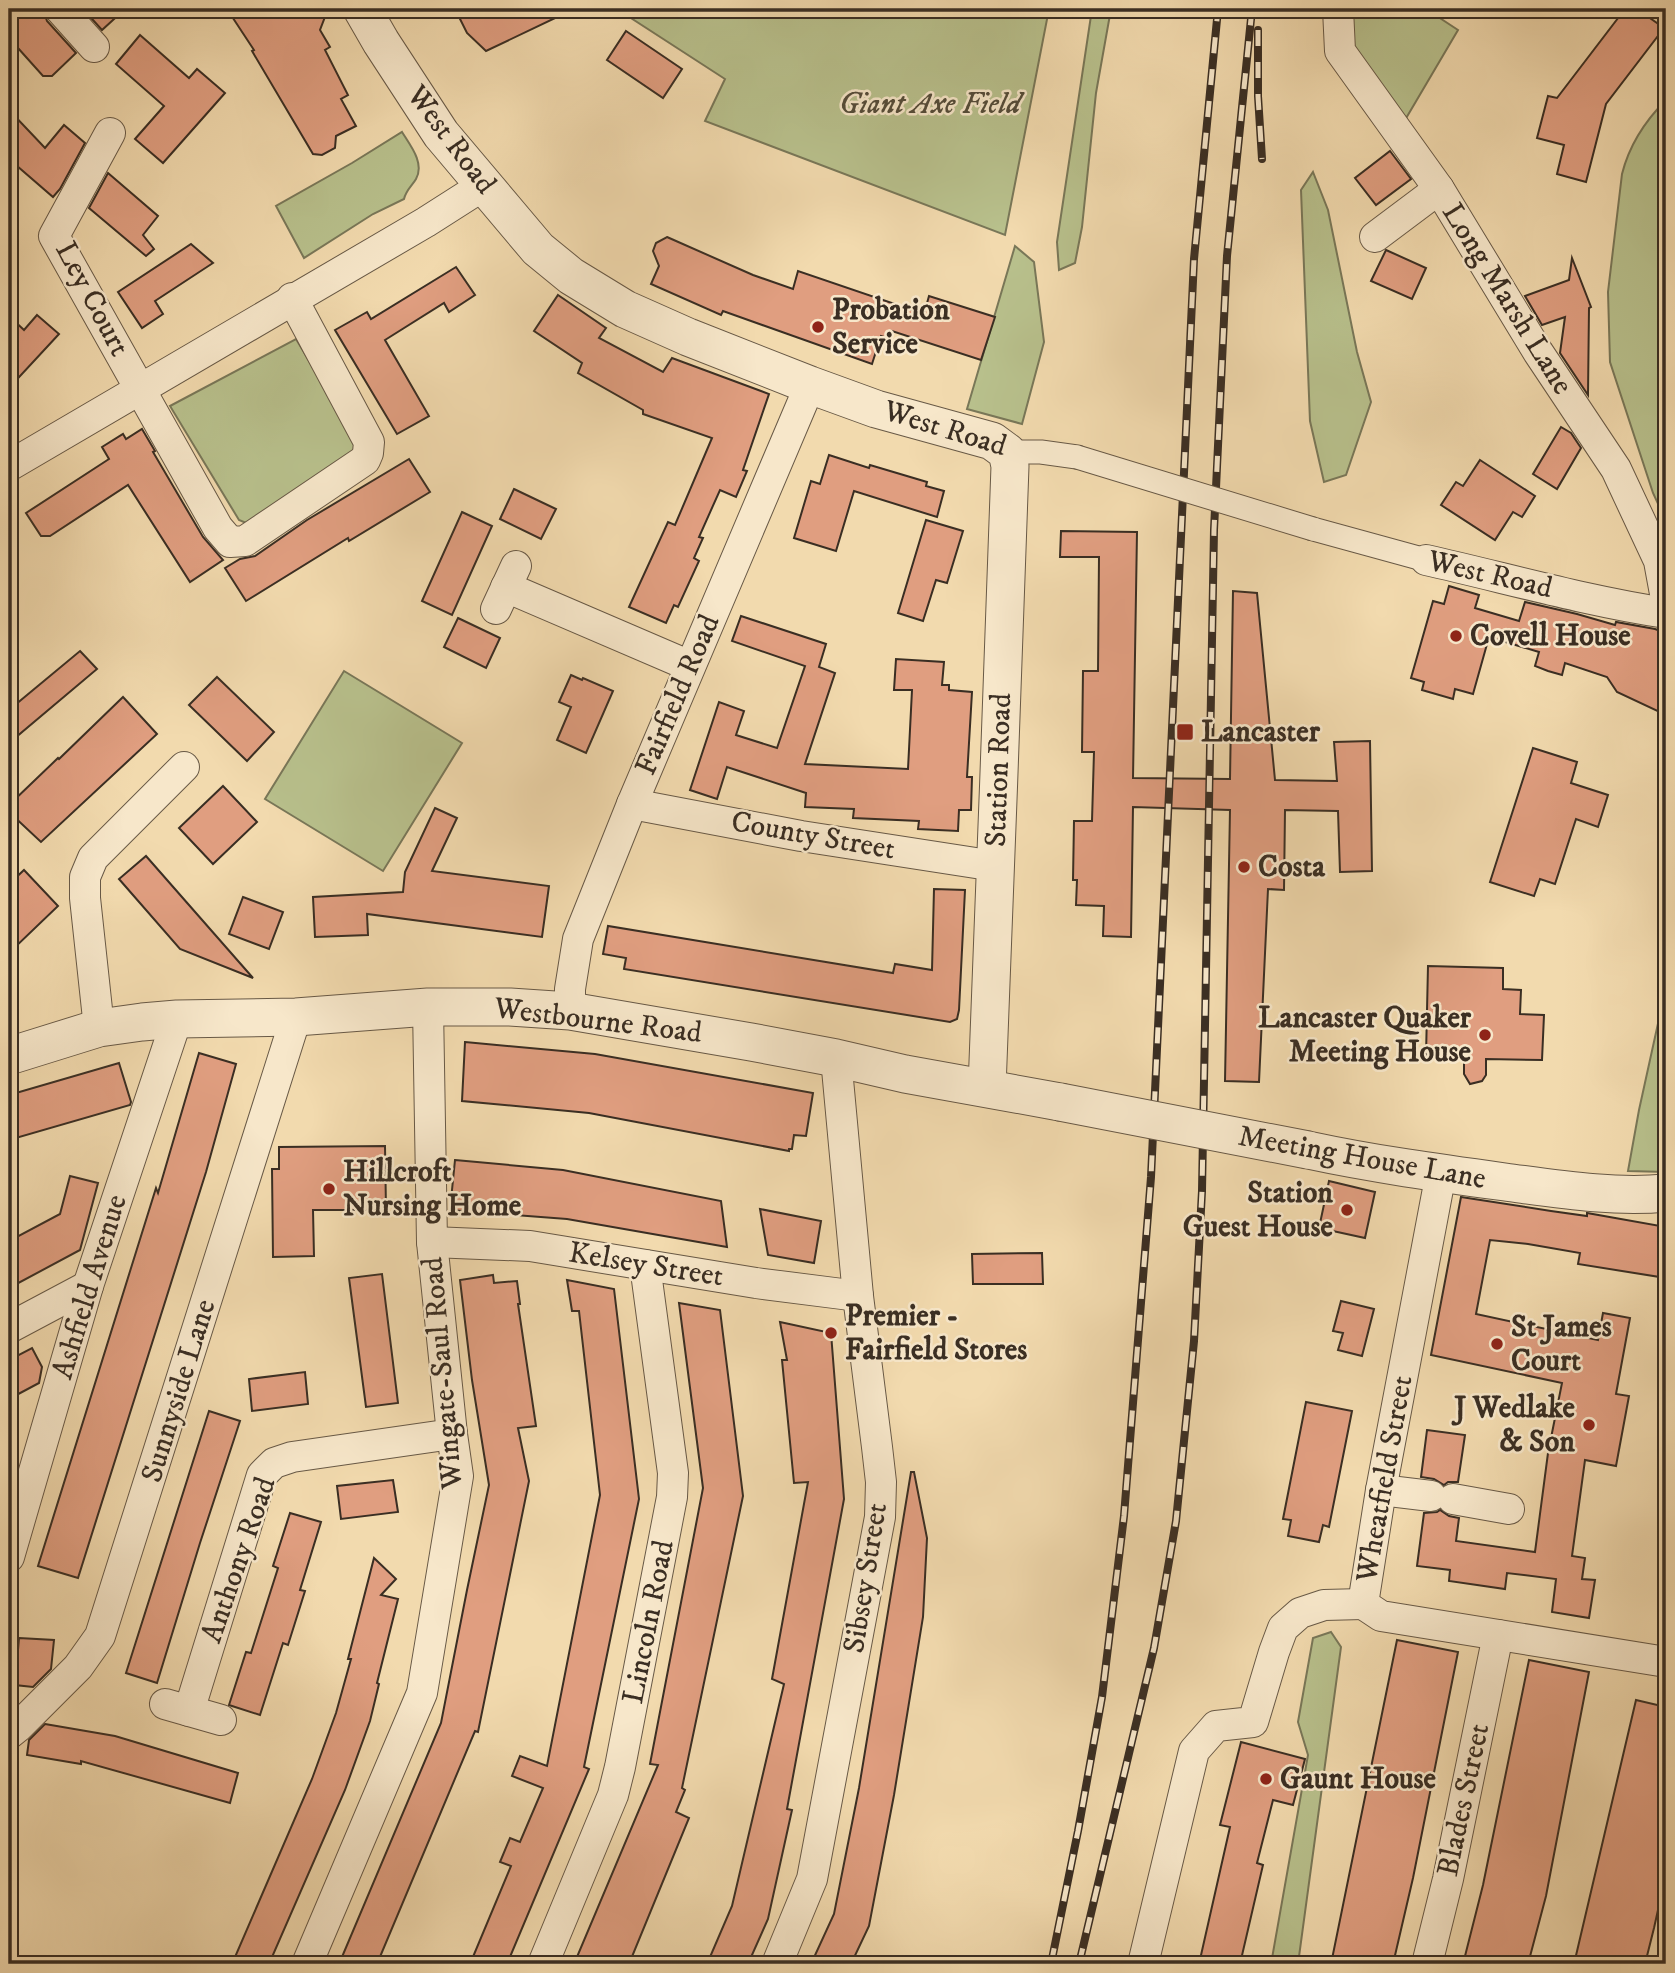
<svg xmlns="http://www.w3.org/2000/svg" width="1675" height="1973" viewBox="0 0 1675 1973" font-family="'IM FELL DW Pica',serif">
<style>
.green{fill:#b8c08c;stroke:#797758;stroke-width:2}
.building{fill:#e09e80;stroke:#3a2e23;stroke-width:2}
.lines{fill:none;stroke-linecap:round;stroke-linejoin:round}
.pedestrian-casing{stroke:#685946;stroke-width:25}
.minor-casing{stroke:#685946;stroke-width:32}
.tertiary-casing{stroke:#685946;stroke-width:39}
.pedestrian{stroke:#f7e7ca;stroke-width:23}
.minor{stroke:#f7e7ca;stroke-width:30}
.tertiary{stroke:#f7e7ca;stroke-width:37}
.rail-casing{stroke:#3a2e23;stroke-width:8}
.rail{stroke:#f7e7ca;stroke-width:5;stroke-dasharray:16;stroke-linecap:butt}
.pedestrian-bridge-casing{stroke:#685946;stroke-width:25;stroke-linecap:butt}
.tertiary-bridge-casing{stroke:#685946;stroke-width:39;stroke-linecap:butt}
.pedestrian-bridge{stroke:#f7e7ca;stroke-width:23}
.tertiary-bridge{stroke:#f7e7ca;stroke-width:37}
.poi-dot{fill:#8f2418;stroke:#f7e7ca;stroke-width:2.5}
.labels{text-anchor:middle;dominant-baseline:central;stroke-width:5;stroke-linejoin:round;paint-order:stroke}
.park-label{font-size:30px;font-style:italic;fill:#534b38;stroke:#f7e7ca}
.street-label{font-size:30px;fill:#3a2e23;stroke:#f7e7ca}
.poi-label{font-size:30px;font-weight:bold;fill:#3a2e23;stroke:#f7e7ca;text-anchor:start}
</style>
<rect width="100%" height="100%" fill="#f2daae"/>
<filter id="stains"><feTurbulence type="fractalNoise" baseFrequency=".00286" numOctaves="4"/><feColorMatrix values="0 0 0 0 .2 0 0 0 0 .09 0 0 0 0 .02 0 0 0 .5 -.17"/></filter>
<radialGradient id="worn" r=".72"><stop offset=".6" stop-color="#630" stop-opacity="0"/><stop offset="1" stop-color="#630" stop-opacity=".3"/></radialGradient>
<g class="green">
<path d="M 617,9 L 1049,9 L 1005,235 L 705,121 L 725,79 Z"/>
<path d="M 1092,9 L 1111,9 L 1096,93 L 1082,227 L 1075,263 L 1059,270 L 1057,242 Z"/>
<path d="M 1350,9 L 1426,9 L 1458,30 L 1405,120 L 1356,62 Z"/>
<path d="M 1666,100 L 1666,521 L 1653,493 L 1610,362 L 1608,292 L 1622,174 C 1629,146 1646,120 1666,100 Z"/>
<path d="M 402,132 C 410,145 425,163 416,179 C 412,186 406,190 404,199 L 373,214 L 304,258 L 276,206 L 352,163 Z"/>
<path d="M 1313,172 L 1328,210 L 1357,352 L 1371,402 L 1346,475 L 1324,482 L 1310,421 L 1301,190 Z"/>
<path d="M 1015,246 L 1034,262 L 1044,342 L 1022,424 L 967,409 Z"/>
<path d="M 296,339 L 356,439 L 354,456 L 251,525 L 239,520 L 170,406 Z"/>
<path d="M 344,671 L 462,743 L 383,871 L 265,799 Z"/>
<path d="M 1666,987 L 1666,1172 L 1628,1171 L 1639,1110 Z"/>
<path d="M 1331,1632 L 1341,1647 L 1298,1964 L 1271,1964 L 1308,1755 L 1298,1722 L 1313,1638 Z"/>
</g>
<g class="building">
<path d="M 9,9 L 43,9 L 47,21 L 76,53 L 52,76 L 43,76 L 9,38 Z"/>
<path d="M 83,9 L 125,9 L 102,30 Z"/>
<path d="M 227,9 L 328,9 L 320,30 L 330,47 L 325,50 L 348,95 L 341,99 L 356,126 L 336,136 L 335,148 L 322,155 L 313,154 L 252,51 L 254,50 Z"/>
<path d="M 455,9 L 574,9 L 486,51 L 467,33 Z"/>
<path d="M 1625,9 L 1637,9 L 1664,28 L 1606,104 L 1586,182 L 1557,174 L 1564,145 L 1537,138 L 1548,96 L 1557,98 Z"/>
<path d="M 626,31 L 682,69 L 663,98 L 607,60 Z"/>
<path d="M 140,35 L 189,78 L 197,69 L 225,93 L 163,163 L 135,139 L 164,106 L 116,64 Z"/>
<path d="M 9,110 L 45,148 L 64,125 L 85,143 L 60,189 L 53,197 L 9,159 Z"/>
<path d="M 1390,151 L 1411,179 L 1376,205 L 1355,178 Z"/>
<path d="M 108,173 L 158,216 L 143,235 L 154,249 L 146,256 L 89,208 Z"/>
<path d="M 667,237 L 753,275 L 793,289 L 798,271 L 924,314 L 929,296 L 995,317 L 981,360 L 892,331 L 890,339 L 881,336 L 872,364 L 723,311 L 721,315 L 651,284 L 659,266 L 653,251 L 656,243 Z"/>
<path d="M 191,244 L 213,263 L 155,301 L 163,314 L 142,328 L 118,292 Z"/>
<path d="M 1386,250 L 1426,268 L 1412,299 L 1371,281 Z"/>
<path d="M 1572,258 L 1591,307 L 1589,308 L 1588,395 L 1560,353 L 1565,317 L 1542,325 L 1525,296 L 1569,280 Z"/>
<path d="M 456,267 L 475,295 L 449,312 L 444,303 L 385,340 L 429,416 L 397,434 L 335,330 L 367,312 L 371,319 Z"/>
<path d="M 558,295 L 606,328 L 599,338 L 663,372 L 672,358 L 769,394 L 743,470 L 747,471 L 736,497 L 720,490 L 699,537 L 703,538 L 694,558 L 699,561 L 678,607 L 674,605 L 666,623 L 629,607 L 668,522 L 675,525 L 712,438 L 643,414 L 643,410 L 578,373 L 582,363 L 534,331 Z"/>
<path d="M 37,315 L 59,334 L 9,388 L 9,316 L 24,330 Z"/>
<path d="M 1561,427 L 1571,433 L 1581,448 L 1557,489 L 1533,474 Z"/>
<path d="M 142,429 L 155,451 L 153,452 L 203,537 L 223,560 L 190,582 L 128,485 L 50,536 L 41,536 L 26,513 L 109,459 L 102,447 L 123,434 L 126,439 Z"/>
<path d="M 829,455 L 869,468 L 870,465 L 927,482 L 926,486 L 944,491 L 937,517 L 854,491 L 836,551 L 794,538 L 811,481 L 820,484 Z"/>
<path d="M 409,459 L 430,492 L 349,541 L 348,538 L 246,601 L 225,568 L 240,559 L 255,556 L 307,520 Z"/>
<path d="M 1480,460 L 1535,496 L 1522,517 L 1513,512 L 1495,540 L 1441,505 L 1456,482 L 1463,486 Z"/>
<path d="M 514,489 L 556,509 L 541,539 L 500,519 Z"/>
<path d="M 462,512 L 492,526 L 452,615 L 422,601 Z"/>
<path d="M 926,520 L 963,531 L 947,583 L 936,580 L 923,621 L 898,613 Z"/>
<path d="M 1061,531 L 1137,532 L 1133,778 L 1230,779 L 1233,591 L 1257,593 L 1275,780 L 1337,781 L 1334,742 L 1370,741 L 1372,871 L 1340,872 L 1338,811 L 1285,810 L 1284,890 L 1268,889 L 1259,1082 L 1225,1081 L 1230,810 L 1133,807 L 1131,937 L 1103,936 L 1104,906 L 1076,905 L 1077,880 L 1073,880 L 1074,821 L 1092,821 L 1094,752 L 1082,752 L 1083,671 L 1098,671 L 1099,557 L 1060,557 Z"/>
<path d="M 1449,586 L 1479,595 L 1475,608 L 1519,621 L 1525,602 L 1577,614 L 1615,625 L 1616,622 L 1655,629 L 1666,633 L 1666,715 L 1617,692 L 1607,677 L 1565,663 L 1562,675 L 1548,671 L 1535,666 L 1539,652 L 1489,637 L 1473,694 L 1455,689 L 1453,699 L 1422,690 L 1424,682 L 1411,678 L 1433,601 L 1444,604 Z"/>
<path d="M 741,616 L 826,644 L 819,667 L 835,673 L 805,764 L 908,769 L 912,690 L 894,690 L 896,659 L 944,662 L 942,685 L 949,685 L 949,690 L 972,692 L 967,777 L 972,777 L 971,810 L 959,810 L 958,831 L 918,829 L 919,821 L 853,818 L 854,809 L 805,807 L 806,793 L 727,767 L 717,799 L 690,790 L 719,702 L 744,711 L 736,735 L 777,748 L 805,666 L 732,641 Z"/>
<path d="M 458,618 L 500,638 L 486,668 L 444,647 Z"/>
<path d="M 80,651 L 97,669 L 9,743 L 9,710 Z"/>
<path d="M 571,675 L 582,680 L 583,678 L 613,691 L 586,753 L 557,740 L 571,707 L 559,702 Z"/>
<path d="M 217,677 L 274,732 L 247,761 L 189,705 Z"/>
<path d="M 123,697 L 157,734 L 41,842 L 9,812 L 9,805 L 58,758 L 59,759 Z"/>
<path d="M 1533,748 L 1577,762 L 1571,783 L 1608,795 L 1598,827 L 1576,819 L 1555,884 L 1540,879 L 1534,896 L 1490,882 Z"/>
<path d="M 223,786 L 257,822 L 213,864 L 179,828 Z"/>
<path d="M 435,808 L 457,818 L 432,871 L 549,886 L 542,937 L 367,914 L 368,935 L 315,937 L 313,897 L 403,892 L 405,872 Z"/>
<path d="M 146,856 L 253,978 L 180,949 L 119,879 Z"/>
<path d="M 24,870 L 58,906 L 9,953 L 9,884 Z"/>
<path d="M 934,889 L 965,890 L 959,1010 L 957,1019 L 950,1022 L 624,969 L 626,958 L 603,954 L 608,926 L 893,973 L 895,964 L 932,970 Z"/>
<path d="M 243,897 L 283,912 L 269,949 L 229,934 Z"/>
<path d="M 1428,966 L 1503,968 L 1503,989 L 1521,990 L 1520,1014 L 1544,1015 L 1542,1060 L 1486,1059 L 1486,1075 L 1482,1081 L 1470,1084 L 1464,1074 L 1464,1058 L 1426,1056 Z"/>
<path d="M 465,1042 L 595,1054 L 813,1093 L 806,1136 L 794,1135 L 792,1149 L 789,1149 L 789,1151 L 589,1113 L 462,1101 Z"/>
<path d="M 199,1053 L 236,1064 L 206,1172 L 78,1578 L 38,1566 L 156,1188 L 158,1193 Z"/>
<path d="M 119,1063 L 131,1102 L 130,1105 L 9,1140 L 9,1095 Z"/>
<path d="M 385,1146 L 386,1210 L 313,1210 L 314,1256 L 273,1257 L 272,1169 L 279,1169 L 279,1147 Z"/>
<path d="M 455,1160 L 563,1170 L 721,1201 L 727,1247 L 567,1219 L 450,1210 Z"/>
<path d="M 70,1176 L 98,1183 L 80,1250 L 9,1288 L 9,1241 L 60,1214 Z"/>
<path d="M 1329,1181 L 1375,1192 L 1365,1238 L 1319,1228 Z"/>
<path d="M 1461,1197 L 1551,1211 L 1587,1216 L 1587,1213 L 1666,1227 L 1666,1278 L 1578,1264 L 1580,1253 L 1528,1244 L 1490,1240 L 1476,1314 L 1598,1340 L 1603,1313 L 1630,1318 L 1616,1394 L 1629,1396 L 1616,1466 L 1585,1460 L 1572,1556 L 1585,1558 L 1582,1579 L 1595,1580 L 1589,1618 L 1552,1612 L 1556,1579 L 1507,1573 L 1505,1589 L 1449,1581 L 1450,1570 L 1417,1566 L 1424,1513 L 1437,1512 L 1440,1510 L 1449,1516 L 1459,1518 L 1456,1541 L 1535,1552 L 1548,1453 L 1562,1383 L 1431,1355 Z"/>
<path d="M 760,1209 L 821,1221 L 814,1263 L 768,1255 Z"/>
<path d="M 1042,1253 L 1043,1284 L 973,1284 L 972,1254 Z"/>
<path d="M 382,1274 L 398,1403 L 366,1407 L 349,1278 Z"/>
<path d="M 493,1275 L 494,1283 L 517,1281 L 520,1304 L 518,1304 L 536,1426 L 518,1428 L 529,1481 L 478,1732 L 475,1731 L 377,1964 L 339,1964 L 441,1723 L 467,1590 L 489,1485 L 472,1380 L 460,1280 Z"/>
<path d="M 567,1280 L 614,1289 L 639,1499 L 584,1767 L 589,1769 L 507,1964 L 470,1964 L 511,1866 L 500,1862 L 510,1838 L 520,1842 L 543,1788 L 512,1776 L 520,1756 L 547,1766 L 600,1495 L 579,1311 L 572,1311 Z"/>
<path d="M 1341,1301 L 1374,1309 L 1362,1356 L 1338,1350 L 1343,1333 L 1333,1331 Z"/>
<path d="M 679,1303 L 720,1310 L 743,1496 L 682,1788 L 685,1790 L 676,1812 L 689,1818 L 629,1964 L 574,1964 L 658,1765 L 650,1764 L 703,1488 Z"/>
<path d="M 780,1322 L 831,1333 L 844,1499 L 787,1809 L 792,1810 L 768,1919 L 748,1964 L 707,1964 L 732,1906 L 784,1684 L 772,1679 L 808,1482 L 794,1483 L 782,1360 L 787,1360 Z"/>
<path d="M 32,1348 L 42,1367 L 39,1383 L 9,1399 L 9,1360 Z"/>
<path d="M 305,1372 L 308,1404 L 252,1411 L 249,1379 Z"/>
<path d="M 1306,1402 L 1352,1411 L 1329,1527 L 1323,1525 L 1319,1542 L 1288,1536 L 1291,1520 L 1283,1519 Z"/>
<path d="M 209,1411 L 240,1421 L 200,1543 L 157,1683 L 126,1673 Z"/>
<path d="M 1427,1430 L 1465,1435 L 1458,1482 L 1448,1482 L 1444,1485 L 1434,1479 L 1421,1477 Z"/>
<path d="M 911,1472 L 914,1472 L 927,1538 L 923,1617 L 894,1795 L 869,1926 L 851,1964 L 811,1964 L 834,1914 L 859,1788 Z"/>
<path d="M 393,1480 L 398,1512 L 341,1519 L 337,1486 Z"/>
<path d="M 290,1513 L 321,1522 L 300,1590 L 305,1591 L 288,1645 L 283,1643 L 260,1715 L 229,1705 L 246,1652 L 251,1653 L 278,1568 L 273,1566 Z"/>
<path d="M 374,1558 L 396,1579 L 381,1595 L 398,1599 L 377,1683 L 379,1684 L 370,1721 L 345,1790 L 269,1964 L 232,1964 L 312,1779 L 336,1713 L 351,1659 L 348,1659 Z"/>
<path d="M 19,1638 L 54,1640 L 51,1669 L 33,1687 L 15,1685 Z"/>
<path d="M 1397,1640 L 1458,1652 L 1413,1878 L 1393,1964 L 1331,1964 Z"/>
<path d="M 1529,1660 L 1589,1672 L 1546,1896 L 1528,1964 L 1463,1964 L 1483,1885 Z"/>
<path d="M 1636,1700 L 1666,1707 L 1666,1874 L 1654,1928 L 1645,1964 L 1574,1964 Z"/>
<path d="M 45,1724 L 115,1736 L 238,1773 L 230,1803 L 81,1761 L 81,1764 L 27,1755 L 29,1740 Z"/>
<path d="M 1241,1742 L 1305,1759 L 1293,1805 L 1273,1800 L 1257,1863 L 1263,1865 L 1240,1964 L 1199,1964 L 1230,1827 L 1220,1825 Z"/>
</g>
<g class="lines">
<defs>
<g id="pedestrian">
<path d="M 1007,452 L 1041,452 L 1077,457"/>
<path d="M 1313,529 L 1426,560"/>
</g>
<g id="minor">
<path d="M 60,9 L 94,47"/>
<path d="M 1338,9 L 1340,51 L 1439,189 L 1538,352 L 1616,469 L 1659,561 L 1666,599"/>
<path d="M 110,133 L 54,236 L 218,528 L 230,542 L 245,541 L 365,460 L 368,453 L 369,442 L 292,298"/>
<path d="M 1375,237 L 1439,189"/>
<path d="M 9,466 L 426,222 L 484,185"/>
<path d="M 1426,560 C 1506,578 1586,601 1666,613"/>
<path d="M 506,587 L 690,666"/>
<path d="M 496,609 L 516,566"/>
<path d="M 632,804 L 801,836 L 995,866"/>
<path d="M 570,1011 L 570,989 L 578,939 L 632,804 L 810,385"/>
<path d="M 99,1028 L 85,898 L 85,877 L 93,858 L 184,767"/>
<path d="M 1441,1173 L 1381,1490 L 1363,1604 L 1381,1616 L 1666,1662"/>
<path d="M 432,1242 L 530,1246 L 756,1283 L 858,1296"/>
<path d="M 9,1328 L 88,1286"/>
<path d="M 1381,1490 L 1431,1496"/>
<path d="M 1453,1499 L 1509,1509"/>
<path d="M 9,1557 L 88,1286 L 177,1019"/>
<path d="M 165,1704 L 221,1720"/>
<path d="M 189,1711 L 262,1475 L 274,1463 L 292,1457 L 452,1434"/>
<path d="M 9,1734 L 19,1726 L 78,1667 L 100,1636 L 296,1017"/>
<path d="M 307,1964 L 422,1693 L 458,1476 L 452,1434 L 432,1242 L 428,1007"/>
<path d="M 543,1964 L 613,1795 L 620,1767 L 672,1497 L 673,1473 L 645,1265"/>
<path d="M 777,1964 L 812,1879 L 880,1517 L 881,1482 L 877,1447 L 858,1296 L 836,1058"/>
<path d="M 1143,1964 L 1194,1751 L 1216,1726 L 1253,1722 L 1274,1652 L 1283,1628 L 1300,1613 L 1324,1605 L 1363,1604"/>
<path d="M 1427,1964 L 1448,1879 L 1498,1635"/>
</g>
<g id="tertiary">
<path d="M 362,9 L 381,42 L 441,134 L 538,249 L 571,276 L 625,309 L 688,337 L 810,385 L 876,409 L 992,441 L 1007,452 L 1010,466 C 1004,673 994,881 987,1088"/>
<path d="M 9,1056 L 99,1028 L 142,1022 L 177,1019 L 296,1017 L 428,1007 L 510,1007 L 570,1011 L 751,1042 L 836,1058 L 905,1074 L 1060,1102"/>
<path d="M 1308,1150 C 1373,1164 1439,1173 1505,1182 C 1558,1189 1613,1198 1666,1193"/>
</g>
</defs>
<use href="#pedestrian" class="pedestrian-casing"/>
<use href="#minor" class="minor-casing"/>
<use href="#tertiary" class="tertiary-casing"/>
<use href="#pedestrian" class="pedestrian"/>
<use href="#minor" class="minor"/>
<use href="#tertiary" class="tertiary"/>
<defs>
<g id="rail">
<path d="M 1258,30 L 1258,96 L 1262,159"/>
<path d="M 1051,1964 L 1078,1831 L 1102,1697 L 1124,1516 L 1151,1177 L 1194,259 L 1218,9"/>
<path d="M 1079,1964 L 1154,1648 L 1176,1521 L 1194,1341 L 1202,1191 L 1214,530 L 1227,256 L 1252,9"/>
</g>
</defs>
<use href="#rail" class="rail-casing"/>
<use href="#rail" class="rail"/>
<defs>
<path id="pedestrian-bridge" d="M 1077,457 L 1313,529"/>
<path id="tertiary-bridge" d="M 1060,1102 L 1308,1150"/>
</defs>
<use href="#pedestrian-bridge" class="pedestrian-bridge-casing"/>
<use href="#tertiary-bridge" class="tertiary-bridge-casing"/>
<use href="#pedestrian-bridge" class="pedestrian-bridge"/>
<use href="#tertiary-bridge" class="tertiary-bridge"/>
</g>
<g class="poi-dot">
<circle cx="818" cy="327" r="7"/>
<circle cx="1456" cy="636" r="7"/>
<rect x="1176" y="723" width="18" height="18" rx="3.5"/>
<circle cx="1244" cy="867" r="7"/>
<circle cx="1485" cy="1035" r="7"/>
<circle cx="329" cy="1189" r="7"/>
<circle cx="1347" cy="1210" r="7"/>
<circle cx="831" cy="1333" r="7"/>
<circle cx="1497" cy="1344" r="7"/>
<circle cx="1589" cy="1425" r="7"/>
<circle cx="1266" cy="1779" r="7"/>
</g>
<g class="labels">
<g class="park-label">
<text x="930" y="104">Giant Axe Field</text>
</g>
<g class="street-label">
<text transform="translate(451 140) rotate(53)">West Road</text>
<text transform="translate(92 299) rotate(62)">Ley Court</text>
<text transform="translate(1507 299) rotate(58)">Long Marsh Lane</text>
<text transform="translate(945 429) rotate(17)">West Road</text>
<text transform="translate(1490 575) rotate(13)">West Road</text>
<text transform="translate(678 695) rotate(-67)">Fairfield Road</text>
<text transform="translate(999 770) rotate(-88)">Station Road</text>
<text transform="translate(813 836) rotate(10)">County Street</text>
<text transform="translate(598 1021) rotate(7)">Westbourne Road</text>
<text transform="translate(1362 1158) rotate(10)">Meeting House Lane</text>
<text transform="translate(646 1265) rotate(9)">Kelsey Street</text>
<text transform="translate(90 1287) rotate(-73)">Ashfield Avenue</text>
<text transform="translate(443 1373) rotate(-95)">Wingate-Saul Road</text>
<text transform="translate(179 1391) rotate(-73)">Sunnyside Lane</text>
<text transform="translate(1385 1479) rotate(-80)">Wheatfield Street</text>
<text transform="translate(239 1560) rotate(-71)">Anthony Road</text>
<text transform="translate(866 1578) rotate(-81)">Sibsey Street</text>
<text transform="translate(649 1622) rotate(-79)">Lincoln Road</text>
<text transform="translate(1464 1800) rotate(-78)">Blades Street</text>
</g>
<g class="poi-label">
<text x="832" y="310">Probation<tspan x="832" dy="34">Service</tspan></text>
<text x="1470" y="636">Covell House</text>
<text x="1201" y="732">Lancaster</text>
<text x="1258" y="867">Costa</text>
<text x="1471" y="1018" text-anchor="end">Lancaster Quaker<tspan x="1471" dy="34">Meeting House</tspan></text>
<text x="343" y="1172">Hillcroft<tspan x="343" dy="34">Nursing Home</tspan></text>
<text x="1333" y="1193" text-anchor="end">Station<tspan x="1333" dy="34">Guest House</tspan></text>
<text x="845" y="1316">Premier -<tspan x="845" dy="34">Fairfield Stores</tspan></text>
<text x="1511" y="1327">St James<tspan x="1511" dy="34">Court</tspan></text>
<text x="1575" y="1408" text-anchor="end">J Wedlake<tspan x="1575" dy="34">&amp; Son</tspan></text>
<text x="1280" y="1779">Gaunt House</text>
</g>
</g>
<rect width="1675" height="1973" fill="none" stroke="#f2daae" stroke-width="35"/>
<rect x="10" y="10" width="1654" height="1952" fill="none" stroke="#3a2e23" stroke-width="3.5"/>
<rect x="18" y="18" width="1640" height="1938" fill="none" stroke="#3a2e23" stroke-width="2"/>
<rect width="100%" height="100%" filter="url(#stains)"/>
<rect width="100%" height="100%" fill="url(#worn)"/>
</svg>
